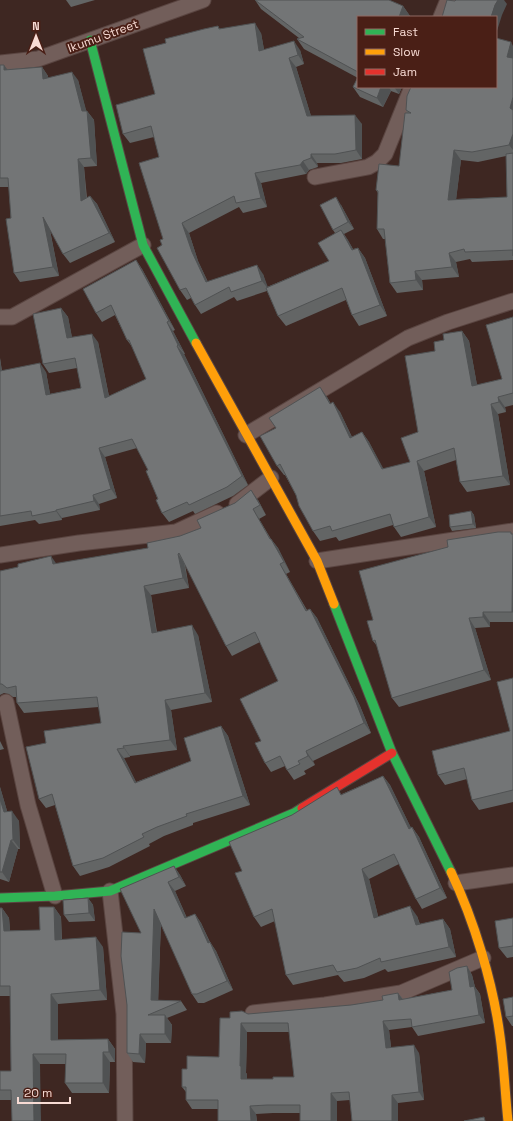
<svg xmlns="http://www.w3.org/2000/svg" width="513" height="1121" viewBox="0 0 513 1121" font-family="'Space Grotesk',sans-serif">
<style>
.lines{fill:none;stroke-linecap:round;stroke-linejoin:round}
.street-casing{stroke:#5a4541;stroke-width:17}
.fast-casing{stroke:#5a4541;stroke-width:11}
.slow-casing{stroke:#5a4541;stroke-width:11}
.jam-casing{stroke:#5a4541;stroke-width:11}
.street{stroke:#725e5a;stroke-width:15}
.fast{stroke:#30b455;stroke-width:9}
.slow{stroke:#ff9f0a;stroke-width:9}
.jam{stroke:#e5322d;stroke-width:9}
.wall{fill:#636565;fill-rule:evenodd}
.shaded-wall{fill:#505253}
.building{fill:#737576;stroke:#505253;fill-rule:evenodd}
.labels{text-anchor:middle;dominant-baseline:central;stroke-width:4;stroke-linejoin:round;paint-order:stroke}
.street-label{font-size:12px;fill:#f8dbd4;stroke:#4a1f16}
</style>
<rect width="100%" height="100%" fill="#3e2722"/>
<g class="lines">
<defs>
<g id="street">
<path d="M 441,17 L 448,0"/>
<path d="M 0,63 L 38,59 L 203,0"/>
<path d="M 315,177 L 368,167 L 377,162 L 385,154 L 412,87"/>
<path d="M 0,317 L 12,317 L 143,245"/>
<path d="M 246,435 L 408,338 L 448,322 L 513,301"/>
<path d="M 237,504 L 271,478"/>
<path d="M 0,555 L 79,543 L 176,532 L 217,513"/>
<path d="M 317,561 L 513,531"/>
<path d="M 6,702 L 28,805 L 55,896"/>
<path d="M 456,883 L 513,875"/>
<path d="M 110,891 L 124,1014 L 125,1121"/>
<path d="M 253,1013 L 325,1005 L 401,993 L 483,958"/>
</g>
<g id="fast">
<path d="M 90,40 L 143,245 L 196,343"/>
<path d="M 334,604 L 392,753 L 451,872"/>
<path d="M 0,898 L 55,896 L 110,891 L 294,813 L 302,808"/>
</g>
<g id="slow">
<path d="M 196,343 L 317,561 L 334,604"/>
<path d="M 451,872 C 474,920 493,983 500,1036 C 504,1064 505,1093 508,1121"/>
</g>
<path id="jam" d="M 302,808 L 392,753"/>
</defs>
<use href="#street" class="street-casing"/>
<use href="#fast" class="fast-casing"/>
<use href="#slow" class="slow-casing"/>
<use href="#jam" class="jam-casing"/>
<use href="#street" class="street"/>
<use href="#fast" class="fast"/>
<use href="#slow" class="slow"/>
<use href="#jam" class="jam"/>
</g>
<g class="wall">
<path d="M 66,0 L 95,0 L 71,7 Z"/>
<path d="M 255,0 L 403,6 L 410,16 L 410,17 L 358,17 L 358,87 L 402,87 L 399,94 L 391,91 L 383,107 L 360,97 L 353,87 L 358,78 L 304,49 L 297,39 L 299,38 L 261,9 Z"/>
<path d="M 218,26 L 220,29 L 261,33 L 264,50 L 300,50 L 304,64 L 296,67 L 311,116 L 362,124 L 362,159 L 341,163 L 317,163 L 318,167 L 309,170 L 306,174 L 261,183 L 267,207 L 243,213 L 239,207 L 189,233 L 198,261 L 208,282 L 263,274 L 267,287 L 329,261 L 335,233 L 333,230 L 341,205 L 354,229 L 344,234 L 353,249 L 358,248 L 365,258 L 387,316 L 359,326 L 352,315 L 346,300 L 286,326 L 278,316 L 267,291 L 237,301 L 234,297 L 201,314 L 195,305 L 191,298 L 187,300 L 180,290 L 162,245 L 163,239 L 159,157 L 154,137 L 130,143 L 123,134 L 155,94 L 166,43 Z"/>
<path d="M 513,46 L 513,260 L 472,262 L 470,259 L 456,262 L 459,277 L 422,280 L 423,290 L 397,293 L 390,283 L 385,239 L 383,239 L 377,229 L 378,193 L 376,190 L 399,166 L 407,113 L 406,110 ZM 506,156 L 507,197 L 456,199 L 461,160 L 478,162 Z"/>
<path d="M 0,65 L 7,69 L 42,67 L 48,76 L 48,78 L 78,80 L 86,111 L 87,111 L 94,120 L 97,166 L 84,167 L 87,198 L 90,196 L 97,204 L 115,242 L 70,263 L 63,254 L 50,230 L 59,276 L 20,282 L 14,273 L 9,187 L 0,187 Z"/>
<path d="M 136,260 L 142,269 L 175,330 L 173,331 L 185,354 L 184,354 L 248,485 L 233,496 L 195,514 L 193,511 L 169,522 L 162,513 L 148,470 L 137,448 L 105,457 L 117,498 L 99,504 L 100,510 L 62,518 L 62,520 L 39,524 L 35,520 L 0,526 L 0,358 L 2,371 L 46,372 L 50,394 L 81,388 L 77,368 L 49,373 L 43,364 L 61,308 L 68,317 L 72,338 L 98,342 L 109,396 L 146,379 L 133,348 L 127,340 L 115,315 L 102,322 L 96,313 Z"/>
<path d="M 513,317 L 513,405 L 505,407 L 506,412 L 498,414 L 510,485 L 467,492 L 460,482 L 456,460 L 424,471 L 436,527 L 401,537 L 394,527 L 393,525 L 339,541 L 336,537 L 320,541 L 313,531 L 296,495 L 285,475 L 284,475 L 277,466 L 276,428 L 327,397 L 331,404 L 340,412 L 352,437 L 362,432 L 369,442 L 383,469 L 410,462 L 418,432 L 435,351 L 444,340 L 462,331 L 469,341 L 477,385 L 502,379 Z"/>
<path d="M 258,500 L 266,515 L 259,519 L 271,539 L 278,548 L 290,572 L 286,574 L 307,610 L 310,609 L 317,618 L 360,706 L 371,733 L 313,761 L 315,765 L 304,771 L 306,774 L 294,780 L 287,770 L 285,766 L 271,772 L 265,763 L 261,741 L 278,681 L 260,642 L 232,656 L 226,646 L 185,564 L 189,588 L 151,595 L 157,632 L 198,635 L 212,702 L 171,710 L 177,750 L 130,756 L 130,757 L 124,758 L 136,782 L 191,761 L 221,726 L 228,736 L 250,805 L 193,823 L 193,825 L 164,836 L 149,844 L 150,846 L 109,867 L 80,876 L 73,866 L 55,805 L 46,808 L 39,799 L 46,743 L 101,723 L 99,707 L 24,713 L 17,703 L 16,697 L 13,697 L 9,694 L 4,693 L 0,695 L 0,571 L 56,564 L 148,548 L 201,528 Z"/>
<path d="M 471,511 L 474,515 L 476,528 L 452,531 L 450,527 Z"/>
<path d="M 513,534 L 513,622 L 490,622 L 490,627 L 475,628 L 491,680 L 399,707 L 392,698 L 377,646 L 373,641 L 373,620 Z"/>
<path d="M 513,678 L 513,802 L 479,810 L 472,800 L 467,779 L 445,785 L 438,775 L 510,731 Z"/>
<path d="M 0,741 L 4,749 L 0,750 Z"/>
<path d="M 383,776 L 390,785 L 411,828 L 412,827 L 419,837 L 447,898 L 422,909 L 416,899 L 399,864 L 369,879 L 378,916 L 417,916 L 420,924 L 443,919 L 450,929 L 456,957 L 388,972 L 385,969 L 364,978 L 344,982 L 338,975 L 293,985 L 286,975 L 275,921 L 261,927 L 254,917 L 242,871 L 342,794 Z"/>
<path d="M 0,787 L 7,811 L 19,821 L 20,849 L 18,849 L 9,882 L 0,879 Z"/>
<path d="M 174,866 L 180,875 L 186,886 L 175,891 L 187,918 L 195,914 L 201,923 L 210,942 L 216,951 L 233,990 L 204,1003 L 198,1003 L 192,994 L 161,923 L 158,1000 L 181,1001 L 187,1010 L 167,1018 L 172,1025 L 171,1043 L 146,1043 L 145,1063 L 133,1062 L 127,1053 L 141,933 Z"/>
<path d="M 88,898 L 93,905 L 95,921 L 69,922 L 64,915 Z"/>
<path d="M 54,907 L 61,917 L 62,940 L 103,947 L 107,1000 L 58,1004 L 58,1040 L 108,1039 L 115,1049 L 115,1062 L 110,1062 L 109,1093 L 72,1093 L 65,1083 L 66,1064 L 40,1064 L 11,1100 L 0,1100 L 0,1071 L 11,1071 L 10,996 L 0,996 L 0,908 L 2,908 L 9,918 L 10,931 L 40,930 Z"/>
<path d="M 513,918 L 513,957 L 507,958 L 499,948 Z"/>
<path d="M 467,966 L 472,975 L 475,987 L 480,994 L 485,1023 L 418,1036 L 412,1027 L 389,1030 L 391,1047 L 419,1053 L 424,1100 L 398,1103 L 398,1121 L 350,1100 L 337,1101 L 337,1121 L 300,1113 L 273,1113 L 256,1114 L 257,1121 L 218,1121 L 218,1109 L 192,1109 L 186,1100 L 186,1092 L 182,1087 L 187,1069 L 219,1057 L 230,1018 L 248,1014 L 351,1005 L 383,1000 L 398,993 L 403,999 L 452,990 ZM 247,1032 L 289,1032 L 294,1077 L 273,1079 L 247,1079 L 247,1074 L 246,1073 Z"/>
<path d="M 513,997 L 513,1026 L 512,1026 L 506,1017 Z"/>
</g>
<g class="shaded-wall">
<path d="M 498,0 L 504,0 L 507,4 L 502,15 L 496,34 L 496,17 L 491,17 L 495,5 Z"/>
<path d="M 403,6 L 410,16 L 410,17 L 399,17 Z"/>
<path d="M 255,23 L 261,33 L 266,60 L 259,51 Z"/>
<path d="M 294,41 L 300,50 L 304,64 L 298,55 Z"/>
<path d="M 511,42 L 513,46 L 513,66 L 507,57 Z"/>
<path d="M 289,58 L 296,67 L 314,126 L 307,116 Z"/>
<path d="M 4,65 L 10,73 L 4,70 Z"/>
<path d="M 42,67 L 48,76 L 49,88 L 43,79 Z"/>
<path d="M 72,72 L 78,80 L 88,117 L 87,111 L 94,120 L 97,166 L 91,158 L 82,111 Z"/>
<path d="M 381,87 L 389,87 L 391,91 L 383,107 L 377,98 Z"/>
<path d="M 394,87 L 402,87 L 399,94 Z"/>
<path d="M 513,97 L 513,113 L 510,108 Z"/>
<path d="M 355,115 L 362,124 L 362,159 L 356,150 Z"/>
<path d="M 513,134 L 513,150 L 509,145 Z"/>
<path d="M 454,150 L 461,160 L 455,209 L 448,200 Z"/>
<path d="M 311,154 L 317,163 L 318,167 L 311,158 Z"/>
<path d="M 78,159 L 84,167 L 87,209 L 81,201 Z"/>
<path d="M 303,161 L 309,170 L 306,174 L 300,165 Z"/>
<path d="M 255,173 L 261,183 L 267,207 L 261,198 Z"/>
<path d="M 90,196 L 97,204 L 115,242 L 109,233 Z"/>
<path d="M 336,197 L 341,205 L 354,229 L 348,222 Z"/>
<path d="M 43,217 L 49,226 L 59,276 L 53,267 Z"/>
<path d="M 182,223 L 189,233 L 198,261 L 212,291 L 206,282 L 192,252 Z"/>
<path d="M 341,230 L 348,240 L 359,260 L 352,250 Z"/>
<path d="M 358,248 L 365,258 L 387,316 L 380,305 Z"/>
<path d="M 449,253 L 456,262 L 459,277 L 452,267 Z"/>
<path d="M 136,260 L 142,269 L 175,330 L 169,321 Z"/>
<path d="M 257,265 L 263,274 L 269,290 L 262,281 Z"/>
<path d="M 415,271 L 422,280 L 423,290 L 416,280 Z"/>
<path d="M 61,308 L 68,317 L 74,347 L 67,338 Z"/>
<path d="M 167,322 L 173,331 L 185,354 L 178,345 Z"/>
<path d="M 462,331 L 469,341 L 479,396 L 472,386 Z"/>
<path d="M 92,334 L 98,342 L 111,407 L 105,398 Z"/>
<path d="M 177,346 L 184,354 L 248,485 L 242,476 Z"/>
<path d="M 0,358 L 3,381 L 0,376 Z"/>
<path d="M 40,363 L 46,372 L 52,404 L 46,395 Z"/>
<path d="M 320,387 L 327,397 L 337,414 L 330,404 Z"/>
<path d="M 498,397 L 505,407 L 506,412 L 499,402 Z"/>
<path d="M 333,402 L 340,412 L 357,448 L 350,438 Z"/>
<path d="M 491,404 L 498,414 L 510,485 L 503,476 Z"/>
<path d="M 362,432 L 369,442 L 389,479 L 382,469 Z"/>
<path d="M 99,448 L 105,457 L 117,498 L 111,489 Z"/>
<path d="M 417,461 L 424,471 L 436,527 L 429,517 Z"/>
<path d="M 251,490 L 258,500 L 266,515 Z"/>
<path d="M 93,495 L 99,504 L 100,510 L 94,501 Z"/>
<path d="M 253,509 L 259,519 L 275,546 L 271,539 L 278,548 L 290,572 L 284,562 Z"/>
<path d="M 56,510 L 62,518 L 62,520 L 56,511 Z"/>
<path d="M 471,511 L 474,515 L 476,528 L 473,524 Z"/>
<path d="M 178,554 L 184,563 L 189,588 L 183,578 Z"/>
<path d="M 51,556 L 58,566 L 53,564 Z"/>
<path d="M 280,564 L 286,574 L 312,620 L 306,611 Z"/>
<path d="M 144,586 L 151,595 L 158,643 L 152,633 Z"/>
<path d="M 512,590 L 513,591 L 513,613 L 512,612 Z"/>
<path d="M 310,609 L 317,618 L 360,706 L 371,733 L 364,723 Z"/>
<path d="M 483,612 L 490,622 L 490,627 L 483,617 Z"/>
<path d="M 469,618 L 475,628 L 491,680 L 484,670 Z"/>
<path d="M 192,625 L 198,635 L 212,702 L 205,693 Z"/>
<path d="M 165,700 L 171,710 L 177,750 L 170,740 Z"/>
<path d="M 221,726 L 228,736 L 250,805 L 243,796 Z"/>
<path d="M 123,746 L 130,756 L 130,757 L 124,748 Z"/>
<path d="M 117,749 L 124,758 L 141,792 L 135,783 Z"/>
<path d="M 306,751 L 313,761 L 315,765 L 308,756 Z"/>
<path d="M 383,776 L 390,785 L 416,838 L 409,829 Z"/>
<path d="M 0,787 L 10,821 L 4,812 L 0,799 Z"/>
<path d="M 12,811 L 19,821 L 20,849 L 13,840 Z"/>
<path d="M 412,827 L 419,837 L 447,898 L 440,888 Z"/>
<path d="M 11,840 L 18,849 L 9,882 L 2,872 Z"/>
<path d="M 174,866 L 180,875 L 186,886 L 179,877 Z"/>
<path d="M 362,869 L 369,879 L 381,928 L 374,918 Z"/>
<path d="M 168,882 L 175,891 L 191,928 L 185,918 Z"/>
<path d="M 88,898 L 93,905 L 95,921 L 89,913 Z"/>
<path d="M 410,906 L 417,916 L 423,935 L 416,925 Z"/>
<path d="M 54,907 L 61,917 L 62,950 L 55,940 Z"/>
<path d="M 2,908 L 9,918 L 11,941 L 4,931 Z"/>
<path d="M 154,909 L 161,918 L 158,1010 L 151,1000 Z"/>
<path d="M 195,914 L 201,923 L 214,952 L 208,943 Z"/>
<path d="M 443,919 L 450,929 L 456,957 L 449,947 Z"/>
<path d="M 96,937 L 103,947 L 107,1000 L 100,990 Z"/>
<path d="M 210,942 L 216,951 L 233,990 L 227,981 Z"/>
<path d="M 467,966 L 472,975 L 475,987 L 480,994 L 485,1023 L 479,1015 L 470,987 Z"/>
<path d="M 398,993 L 404,1001 L 399,1000 Z"/>
<path d="M 51,994 L 58,1004 L 58,1050 L 51,1040 Z"/>
<path d="M 165,1015 L 172,1025 L 171,1043 L 165,1034 Z"/>
<path d="M 383,1021 L 389,1030 L 392,1056 L 386,1048 Z"/>
<path d="M 241,1023 L 247,1032 L 246,1073 L 247,1074 L 247,1087 L 241,1079 L 240,1066 Z"/>
<path d="M 140,1034 L 146,1043 L 145,1063 L 139,1054 Z"/>
<path d="M 108,1039 L 115,1049 L 115,1062 L 109,1052 Z"/>
<path d="M 414,1045 L 419,1053 L 424,1100 L 419,1092 Z"/>
<path d="M 103,1052 L 110,1062 L 109,1093 L 103,1083 Z"/>
<path d="M 33,1054 L 40,1064 L 41,1121 L 34,1121 Z"/>
<path d="M 331,1093 L 337,1101 L 337,1121 L 331,1121 Z"/>
<path d="M 392,1095 L 398,1103 L 398,1121 L 392,1121 Z"/>
<path d="M 250,1106 L 256,1114 L 257,1121 L 251,1121 Z"/>
</g>
<g class="building">
<path d="M 255,0 L 389,0 L 403,6 L 399,17 L 358,17 L 358,72 L 297,39 L 304,37 Z"/>
<path d="M 447,0 L 455,1 L 456,0 L 498,0 L 495,5 L 491,17 L 442,17 Z"/>
<path d="M 255,23 L 259,51 L 294,41 L 298,55 L 289,58 L 307,116 L 355,115 L 356,150 L 335,154 L 311,154 L 311,158 L 303,161 L 300,165 L 255,173 L 261,198 L 236,203 L 234,196 L 182,223 L 192,252 L 206,282 L 257,265 L 262,281 L 231,292 L 229,287 L 195,305 L 186,288 L 180,290 L 157,248 L 162,245 L 160,240 L 163,239 L 139,163 L 159,157 L 151,126 L 123,134 L 116,105 L 155,94 L 143,49 L 166,43 L 165,39 L 204,29 L 218,26 L 219,29 Z"/>
<path d="M 496,38 L 511,42 L 507,57 L 513,58 L 513,97 L 510,108 L 513,110 L 513,134 L 509,145 L 472,152 L 454,150 L 448,200 L 507,197 L 506,154 L 513,153 L 513,256 L 513,250 L 465,252 L 464,249 L 449,253 L 452,267 L 415,271 L 416,280 L 390,283 L 384,229 L 377,229 L 378,191 L 376,190 L 379,164 L 399,166 L 405,113 L 411,113 L 406,110 L 407,96 L 411,87 L 496,87 Z"/>
<path d="M 0,65 L 4,65 L 4,70 L 42,67 L 43,79 L 72,72 L 82,111 L 87,111 L 91,158 L 78,159 L 81,201 L 90,196 L 109,233 L 63,254 L 43,217 L 53,267 L 14,273 L 6,219 L 11,218 L 8,178 L 0,178 Z"/>
<path d="M 358,77 L 358,87 L 381,87 L 377,98 L 353,87 Z"/>
<path d="M 336,197 L 348,222 L 333,230 L 320,205 Z"/>
<path d="M 341,230 L 352,250 L 358,248 L 380,305 L 352,315 L 342,288 L 278,316 L 266,288 L 329,261 L 318,243 Z"/>
<path d="M 136,260 L 169,321 L 167,322 L 178,345 L 177,346 L 242,476 L 227,487 L 189,505 L 187,502 L 162,513 L 156,500 L 158,499 L 146,471 L 148,470 L 132,439 L 99,448 L 111,489 L 93,495 L 94,501 L 56,510 L 56,511 L 32,516 L 31,511 L 0,516 L 0,371 L 40,363 L 46,395 L 81,388 L 75,358 L 43,364 L 33,314 L 61,308 L 67,338 L 92,334 L 105,398 L 146,379 L 129,340 L 127,340 L 111,305 L 96,313 L 83,289 Z"/>
<path d="M 513,317 L 513,393 L 498,397 L 499,402 L 491,404 L 503,476 L 460,482 L 454,448 L 417,461 L 429,517 L 394,527 L 390,514 L 332,531 L 330,526 L 313,531 L 299,506 L 296,495 L 280,464 L 277,466 L 260,436 L 276,428 L 269,418 L 320,387 L 330,404 L 333,402 L 350,438 L 362,432 L 382,469 L 410,462 L 401,438 L 418,432 L 405,356 L 435,351 L 434,342 L 444,340 L 443,334 L 462,331 L 472,386 L 502,379 L 486,325 Z"/>
<path d="M 251,490 L 260,505 L 253,509 L 270,539 L 271,539 L 284,562 L 280,564 L 306,611 L 310,609 L 354,697 L 364,723 L 306,751 L 308,756 L 298,761 L 300,764 L 287,770 L 280,756 L 265,763 L 255,743 L 261,741 L 240,699 L 278,681 L 255,632 L 226,646 L 179,553 L 178,554 L 183,578 L 144,586 L 152,633 L 192,625 L 205,693 L 165,700 L 170,740 L 123,746 L 124,748 L 117,749 L 135,783 L 191,761 L 184,738 L 221,726 L 243,796 L 186,814 L 187,816 L 157,827 L 142,834 L 144,837 L 103,858 L 73,866 L 52,794 L 39,799 L 26,747 L 46,743 L 44,731 L 101,723 L 97,697 L 17,703 L 16,686 L 7,688 L 2,684 L 0,684 L 0,571 L 18,567 L 18,564 L 51,556 L 53,564 L 148,548 L 147,543 L 180,536 L 201,528 L 197,520 L 235,503 Z"/>
<path d="M 471,511 L 473,524 L 450,527 L 449,515 Z"/>
<path d="M 498,532 L 511,532 L 511,534 L 513,534 L 512,612 L 483,612 L 483,617 L 469,618 L 484,670 L 392,698 L 375,640 L 373,641 L 367,621 L 373,620 L 359,571 L 448,547 L 447,540 Z"/>
<path d="M 513,678 L 513,790 L 472,800 L 464,768 L 438,775 L 432,751 L 510,731 L 497,682 Z"/>
<path d="M 383,776 L 409,829 L 412,827 L 440,888 L 416,899 L 394,854 L 362,869 L 374,918 L 410,906 L 416,925 L 443,919 L 449,947 L 381,962 L 380,958 L 357,968 L 337,972 L 333,965 L 286,975 L 272,909 L 254,917 L 235,873 L 242,871 L 229,842 L 292,815 L 337,787 L 341,795 Z"/>
<path d="M 0,799 L 4,812 L 12,811 L 13,840 L 11,840 L 2,872 L 0,872 Z"/>
<path d="M 174,866 L 179,877 L 168,882 L 185,918 L 195,914 L 208,943 L 210,942 L 227,981 L 197,994 L 192,994 L 154,909 L 151,1000 L 181,1001 L 148,1015 L 165,1015 L 165,1034 L 140,1034 L 139,1054 L 127,1053 L 127,1005 L 121,956 L 122,932 L 141,933 L 120,889 Z"/>
<path d="M 88,898 L 89,913 L 64,915 L 63,900 Z"/>
<path d="M 39,907 L 54,907 L 55,940 L 96,937 L 100,990 L 51,994 L 51,1040 L 108,1039 L 109,1052 L 103,1052 L 103,1083 L 65,1083 L 66,1054 L 33,1054 L 34,1121 L 12,1121 L 11,1090 L 0,1090 L 0,1071 L 11,1071 L 10,986 L 0,986 L 0,908 L 2,908 L 4,931 L 40,930 Z"/>
<path d="M 513,918 L 513,946 L 499,948 L 495,921 Z"/>
<path d="M 467,966 L 470,987 L 474,986 L 475,990 L 479,1015 L 412,1027 L 411,1019 L 383,1021 L 386,1048 L 414,1045 L 419,1092 L 392,1095 L 392,1121 L 352,1121 L 349,1092 L 331,1093 L 331,1121 L 300,1121 L 300,1105 L 267,1105 L 250,1106 L 251,1121 L 218,1121 L 218,1100 L 186,1100 L 186,1087 L 182,1087 L 182,1069 L 187,1069 L 187,1056 L 219,1057 L 220,1018 L 230,1018 L 230,1012 L 242,1011 L 248,1014 L 351,1005 L 383,1000 L 382,996 L 398,993 L 399,1000 L 452,990 L 449,972 L 457,968 ZM 241,1023 L 288,1023 L 294,1077 L 273,1077 L 273,1079 L 241,1079 L 241,1066 L 240,1066 Z"/>
<path d="M 513,997 L 513,1016 L 506,1017 L 503,999 Z"/>
<path d="M 484,1117 L 485,1121 L 464,1121 Z"/>
</g>
<g class="labels">
<g class="street-label">
<text transform="translate(103 36) rotate(-20)">Ikumu Street</text>
</g>
</g>
<rect x="357" y="16" width="140" height="72" fill="#4a1f16" stroke="#906a62"/>
<rect x="365" y="29" width="20" height="6" fill="#30b455" stroke="#906a62"/>
<text x="393" y="36" font-size="12" fill="#f8dbd4">Fast</text>
<rect x="365" y="49" width="20" height="6" fill="#ff9f0a" stroke="#906a62"/>
<text x="393" y="56" font-size="12" fill="#f8dbd4">Slow</text>
<rect x="365" y="69" width="20" height="6" fill="#e5322d" stroke="#906a62"/>
<text x="393" y="76" font-size="12" fill="#f8dbd4">Jam</text>
<g transform="translate(36 36)" stroke="#4a1f16" stroke-width="3" paint-order="stroke">
<path d="M0-3L7 15L0 10L-7 15Z" fill="#f8dbd4"/>
<text y="-6" font-size="11" font-weight="bold" text-anchor="middle" fill="#f8dbd4">N</text>
</g>
<path d="M18 1097v6h52v-6" fill="none" stroke="#f8dbd4" stroke-width="2"/>
<text x="24" y="1097" font-size="12" fill="#f8dbd4" stroke="#4a1f16" stroke-width="3" paint-order="stroke">20 m</text>
</svg>
